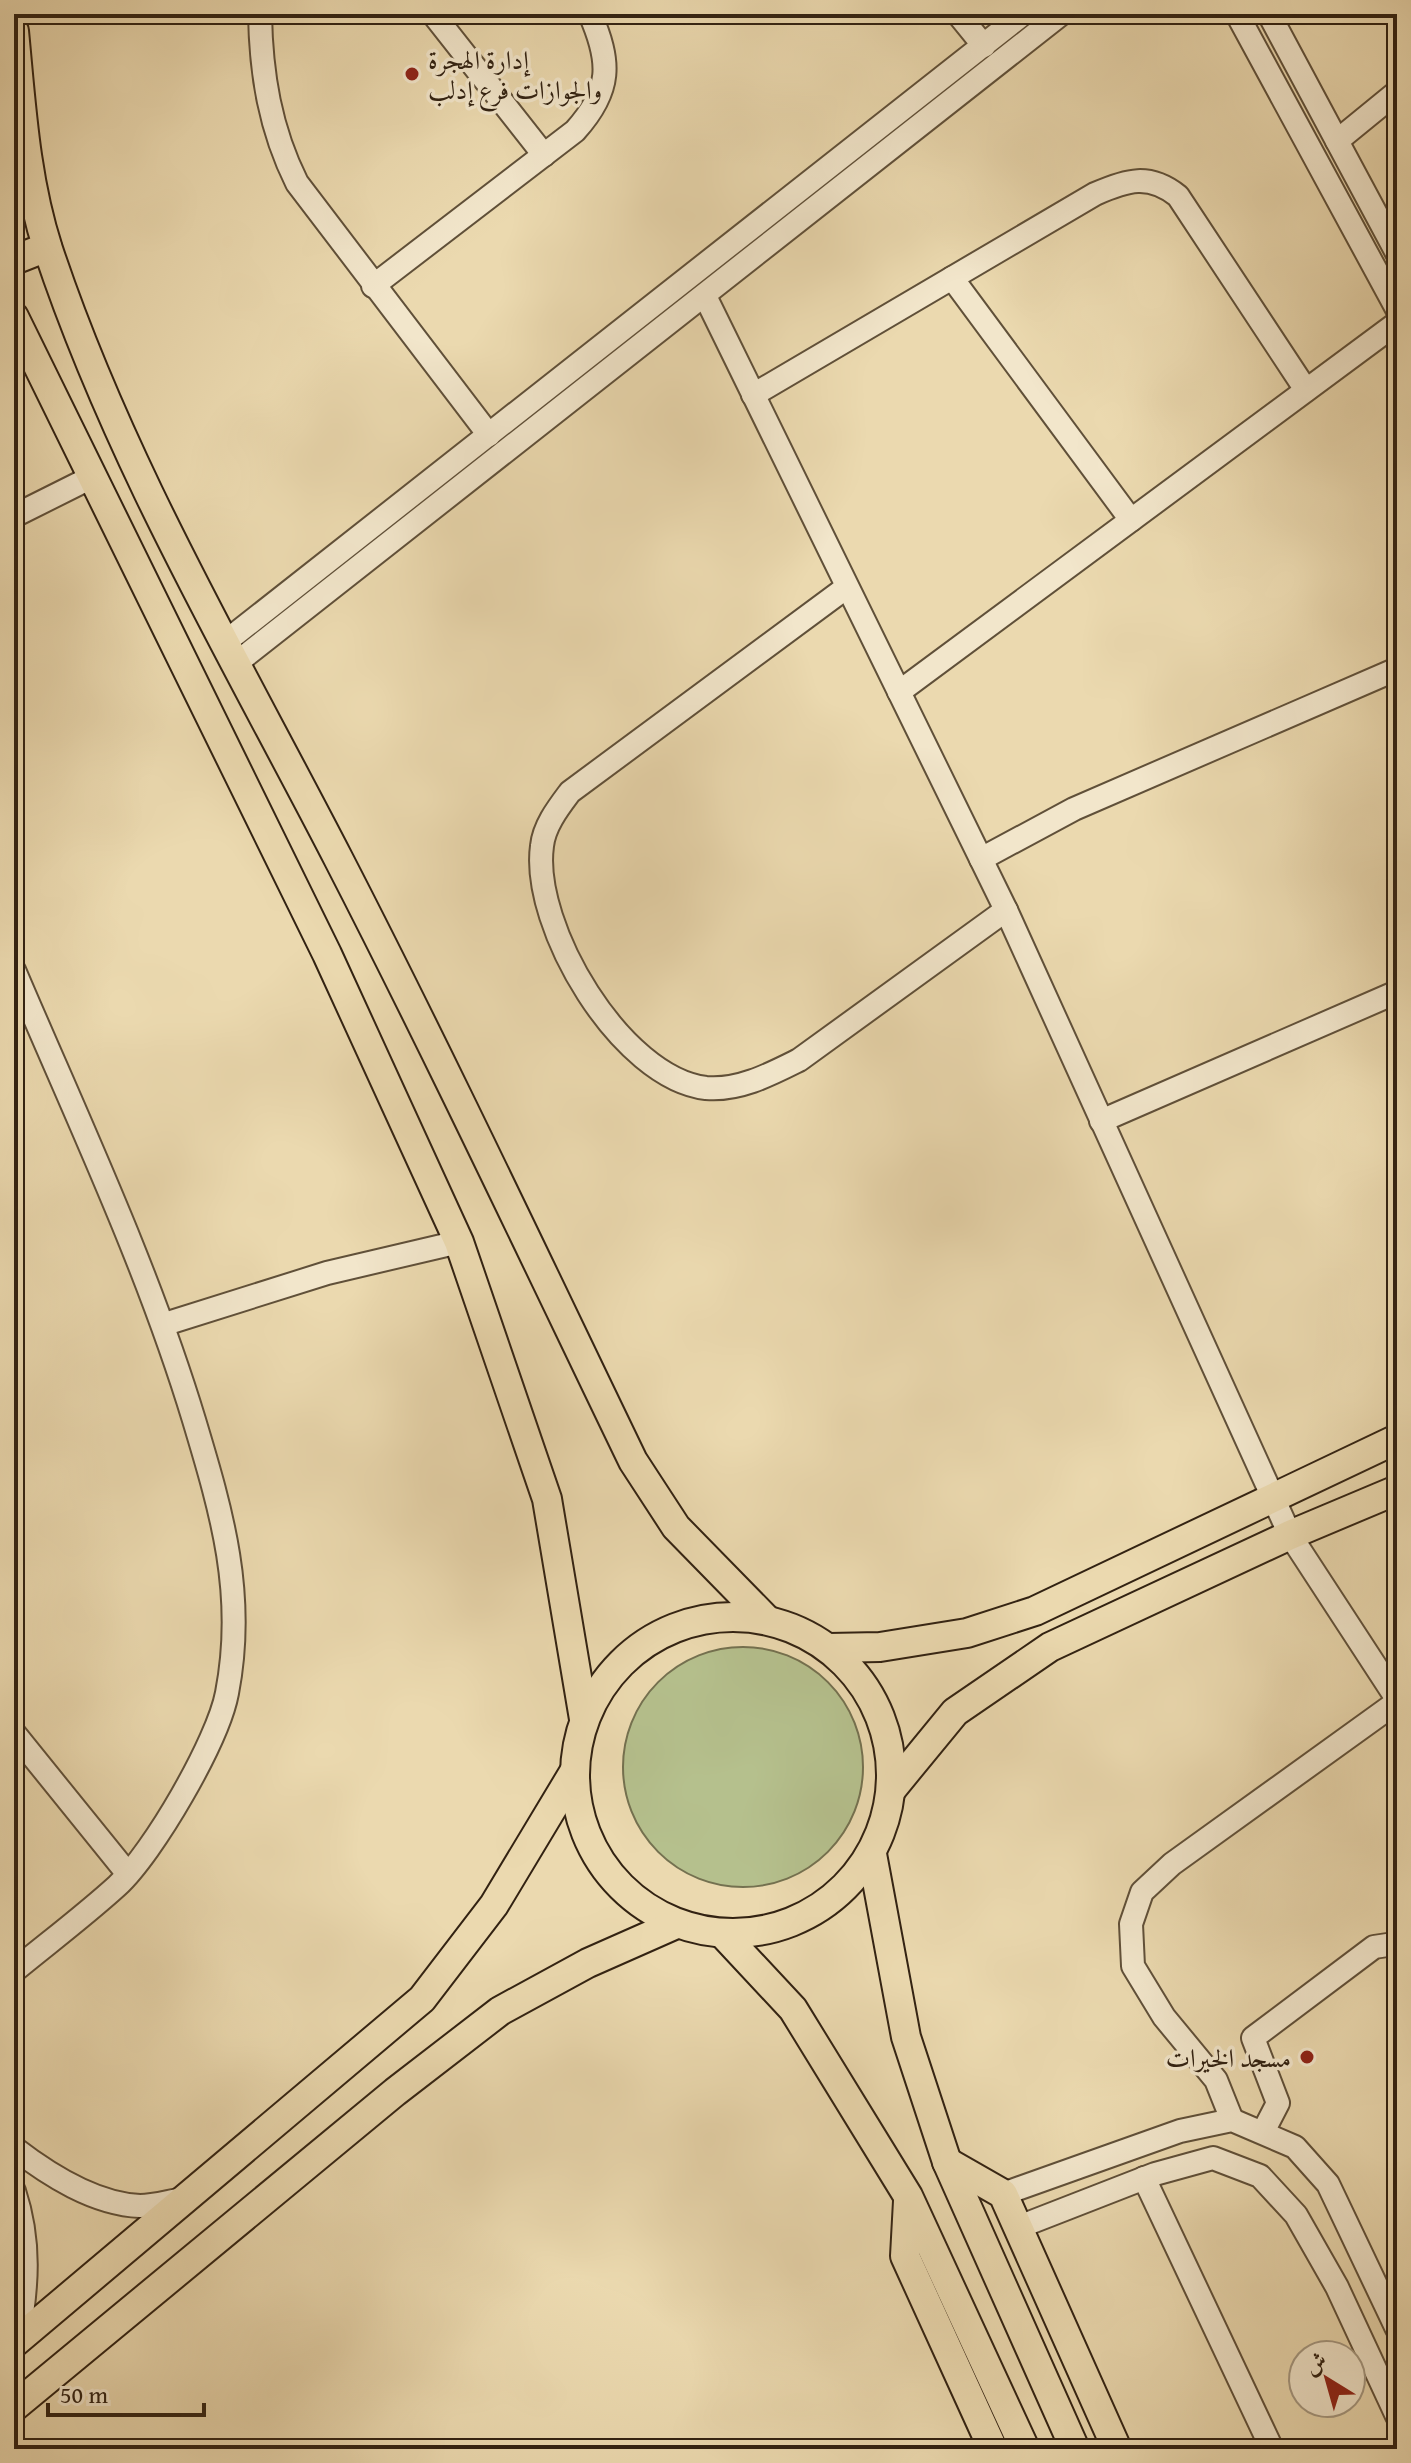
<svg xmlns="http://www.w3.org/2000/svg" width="1411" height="2463" viewBox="0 0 1411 2463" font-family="'Gentium Book Plus',Amiri,serif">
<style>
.green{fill:#b5c08d;stroke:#747150;stroke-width:2}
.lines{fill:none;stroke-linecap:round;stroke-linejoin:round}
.minor-casing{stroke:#605039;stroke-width:26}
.major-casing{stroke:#322212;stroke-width:32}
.minor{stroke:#f2e6cb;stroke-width:22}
.major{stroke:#ebd9af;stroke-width:28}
.poi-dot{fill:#8f2418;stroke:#f2e6cb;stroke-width:3}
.labels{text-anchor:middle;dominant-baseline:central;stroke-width:7;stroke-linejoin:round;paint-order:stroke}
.poi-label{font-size:26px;fill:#322212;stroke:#f2e6cb;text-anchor:start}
</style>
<rect width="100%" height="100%" fill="#ebd9af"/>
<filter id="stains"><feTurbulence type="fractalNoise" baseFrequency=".0025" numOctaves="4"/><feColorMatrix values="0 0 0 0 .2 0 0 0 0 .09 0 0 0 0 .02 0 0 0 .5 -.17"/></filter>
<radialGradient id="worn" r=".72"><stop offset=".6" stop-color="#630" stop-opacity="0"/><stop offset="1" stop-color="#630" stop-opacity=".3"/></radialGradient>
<circle class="green" cx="743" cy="1767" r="120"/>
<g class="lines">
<defs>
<g id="minor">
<path d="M 260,14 C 261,74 270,129 297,183 L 489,435"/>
<path d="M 433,14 L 544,155"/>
<path d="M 958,14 L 984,46"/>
<path d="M 1237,14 L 1397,309"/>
<path d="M 1269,14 L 1397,253"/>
<path d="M 1337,141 L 1397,92"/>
<path d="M 952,278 L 1131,520"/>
<path d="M 373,286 L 575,131 C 612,90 611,62 590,14"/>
<path d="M 705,296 L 1006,910 L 1290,1535 L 1397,1699"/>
<path d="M 753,395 L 1095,194 C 1127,180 1149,173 1178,196 L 1306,390"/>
<path d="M 14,516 L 94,476"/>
<path d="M 847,587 L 570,792 C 558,808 544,826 542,846 C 531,926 621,1078 706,1088 C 739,1091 771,1074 799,1060 L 1006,910"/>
<path d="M 224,643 L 1023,14"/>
<path d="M 235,664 L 1061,14"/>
<path d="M 899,692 L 1397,323"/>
<path d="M 981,859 L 1074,809 L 1397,669"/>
<path d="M 14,970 C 77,1118 147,1265 194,1420 C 222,1513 246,1595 227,1693 C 218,1741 153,1853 117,1886 C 84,1916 48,1943 14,1971"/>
<path d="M 1101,1121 L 1397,992"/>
<path d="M 165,1324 L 327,1273 L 459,1242"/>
<path d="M 14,1733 L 128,1874"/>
<path d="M 1232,2120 L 1216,2080 L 1164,2017 L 1133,1966 L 1131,1924 L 1142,1892 L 1172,1864 L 1397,1702"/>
<path d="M 1263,2132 L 1278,2103 L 1253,2038 L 1374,1947 L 1394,1944 L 1397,1950"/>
<path d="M 14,2148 C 49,2175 94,2204 140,2206 C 154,2206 170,2201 184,2199"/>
<path d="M 1144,2178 L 1272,2449"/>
<path d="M 14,2191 C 31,2242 27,2288 18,2339"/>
<path d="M 1003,2194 L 1180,2131 L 1232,2120 L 1295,2147 L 1328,2184 L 1397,2329"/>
<path d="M 1019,2227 L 1155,2174 L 1213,2158 L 1260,2176 L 1296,2215 L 1337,2287 L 1397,2416"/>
</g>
<g id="major">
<path d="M 14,31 C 21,103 25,179 48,249 C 119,463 236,660 339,860 C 441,1058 536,1260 633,1461 L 676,1527 L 767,1620"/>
<path d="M 14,260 L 47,247"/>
<path d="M 14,317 L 327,954 L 459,1242 L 547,1499 L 584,1719"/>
<circle cx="733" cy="1775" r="158"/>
<path d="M 829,1648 L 880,1647 L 967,1633 L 1035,1611 L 1397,1439"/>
<path d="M 891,1790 L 955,1712 L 1050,1647 L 1290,1535 L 1397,1490"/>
<path d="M 872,1854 L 906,2037 L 947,2162 L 1075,2449"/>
<path d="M 723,1934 L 793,2009 L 908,2196 L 1025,2449"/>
<path d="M 947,2162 L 1003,2194 L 1117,2449"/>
<path d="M 908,2201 L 905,2256 L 993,2449"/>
<path d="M 14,2343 L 422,1999 L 494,1905 L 574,1772"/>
<path d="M 14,2407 L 395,2092 L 500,2011 L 588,1963 L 674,1925"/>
</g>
</defs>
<use href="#minor" class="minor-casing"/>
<use href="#major" class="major-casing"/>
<use href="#minor" class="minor"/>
<use href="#major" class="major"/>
</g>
<g class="poi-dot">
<circle cx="412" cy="74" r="8"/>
<circle cx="1307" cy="2057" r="8"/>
</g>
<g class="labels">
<g class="poi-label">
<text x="428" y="59">إدارة الهجرة<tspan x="428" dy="30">والجوازات فرع إدلب</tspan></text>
<text x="1291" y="2057" text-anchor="end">مسجد الخيرات</text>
</g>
</g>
<rect width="1411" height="2463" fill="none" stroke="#ebd9af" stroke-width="48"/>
<rect x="16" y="16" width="1379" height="2431" fill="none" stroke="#322212" stroke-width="4"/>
<rect x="24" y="24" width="1363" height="2415" fill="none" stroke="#322212" stroke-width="2"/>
<g transform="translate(1327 2379) rotate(323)"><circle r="38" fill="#f2e6cb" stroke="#a59881" stroke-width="2"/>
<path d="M0-6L14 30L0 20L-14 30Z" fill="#8f2418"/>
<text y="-12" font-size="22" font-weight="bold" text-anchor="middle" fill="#322212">ش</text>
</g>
<path d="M48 2403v12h156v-12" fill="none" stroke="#322212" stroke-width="4"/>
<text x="60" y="2403" font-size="24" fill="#322212" stroke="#f2e6cb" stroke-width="6" paint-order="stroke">50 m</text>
<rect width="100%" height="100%" filter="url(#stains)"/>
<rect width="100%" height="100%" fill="url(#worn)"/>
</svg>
